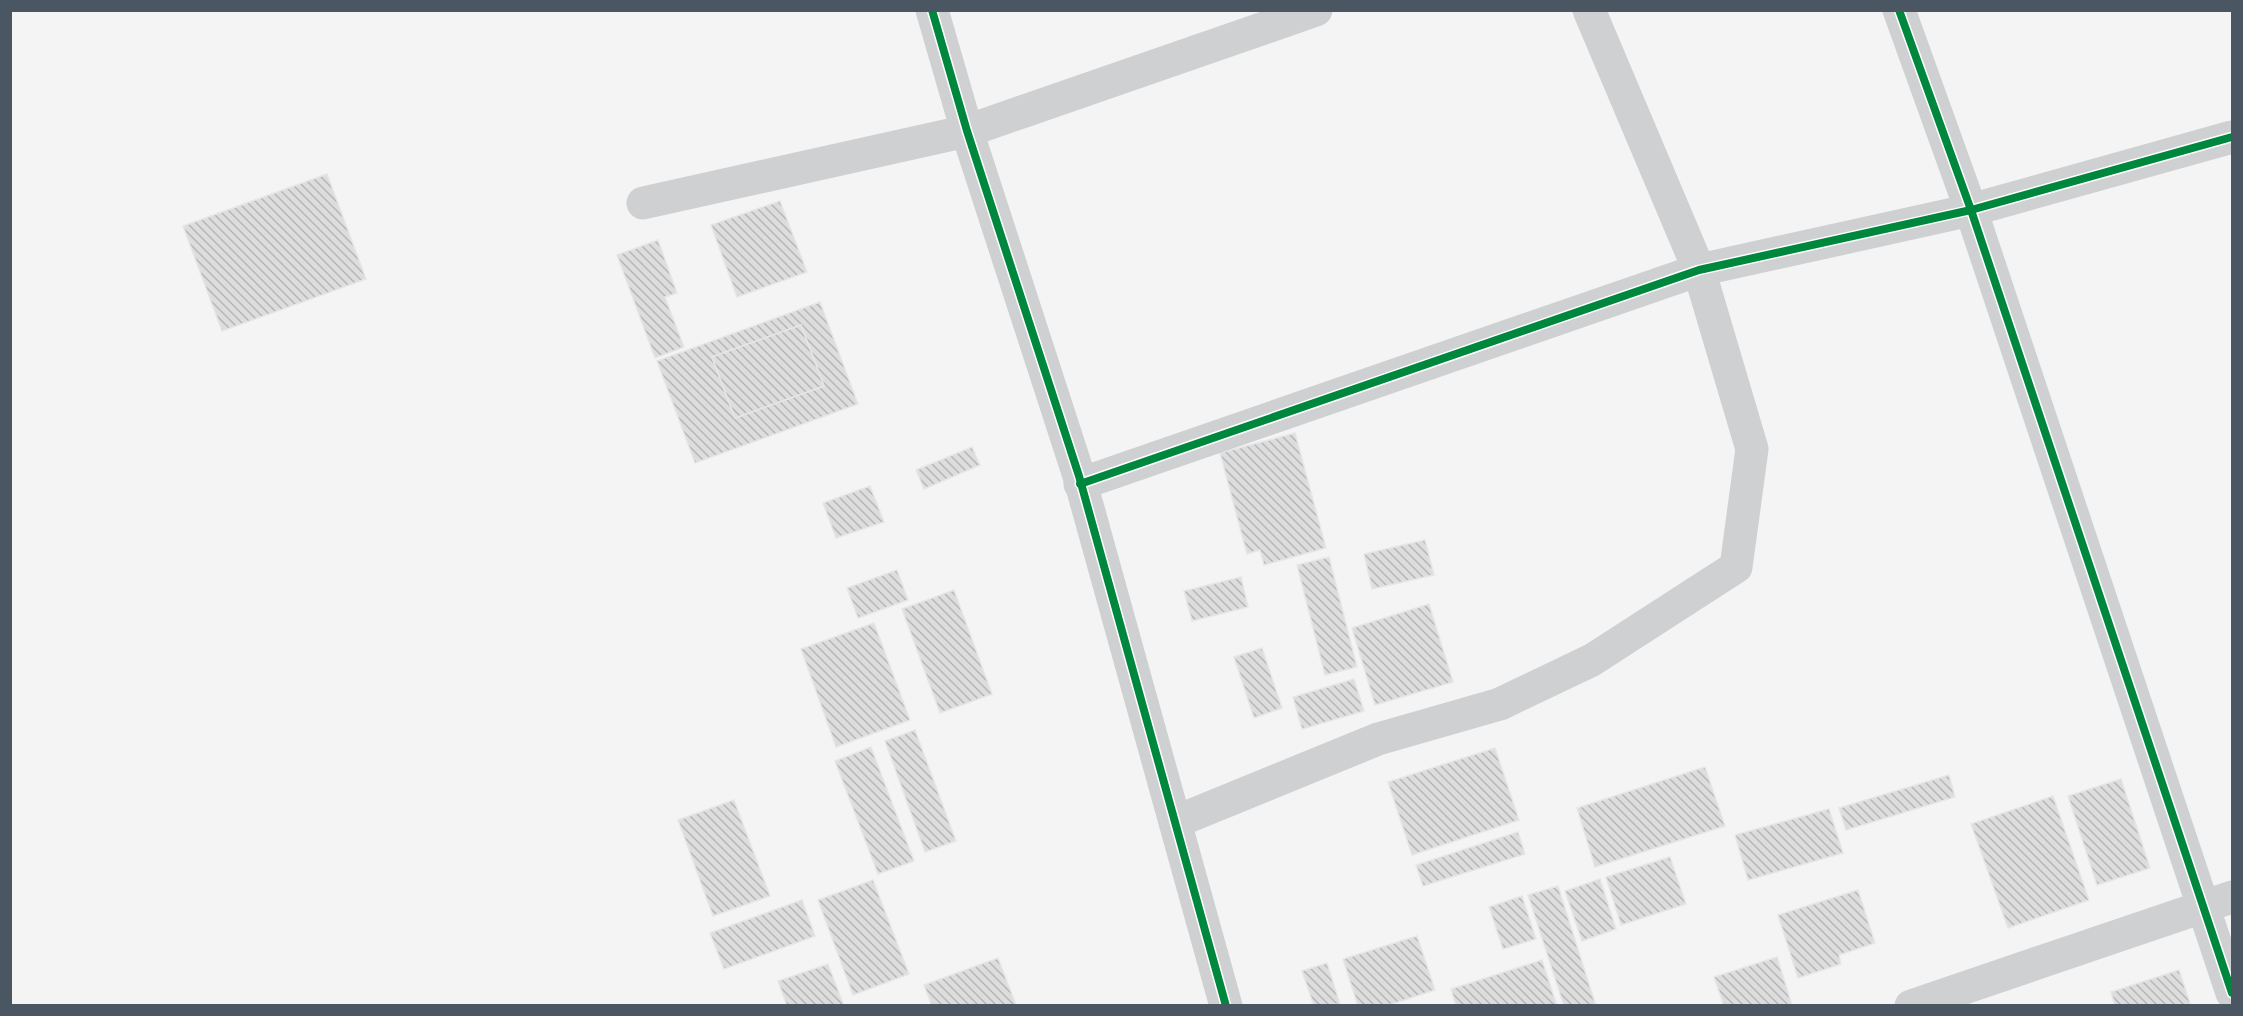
<svg xmlns="http://www.w3.org/2000/svg" width="2243" height="1016" viewBox="0 0 2243 1016" font-family="'Work Sans',sans-serif">
<style>
.building{fill:url(#building-back-hatch);stroke:#e5e6e7;stroke-width:1.5;fill-rule:evenodd}
.lines{fill:none;stroke-linecap:round;stroke-linejoin:round}
.minor{stroke:#ced0d2;stroke-width:33}
.cycleway-casing{stroke:#fff;stroke-width:11}
.cycleway{stroke:#00873e;stroke-width:8}
</style>
<defs>
<pattern id="building-back-hatch" width="6" height="6" patternUnits="userSpaceOnUse" patternTransform="scale(1.5)"><rect width="6" height="6" fill="#ddddde"/><path d="M-1 5l2 2M0 0l6 6M5-1l2 2" fill="none" stroke="#b5b6b7"/></pattern>
</defs>
<rect width="100%" height="100%" fill="#f4f4f4"/>
<g class="building">
<path d="M 327,174 L 366,279 L 222,331 L 183,226 Z"/>
<path d="M 780,201 L 807,272 L 737,297 L 711,225 Z"/>
<path d="M 658,240 L 677,293 L 665,297 L 684,347 L 655,358 L 617,255 Z"/>
<path d="M 820,302 L 858,404 L 695,463 L 657,361 ZM 801,325 L 824,386 L 735,418 L 712,357 Z"/>
<path d="M 801,325 L 824,386 L 735,418 L 712,357 Z"/>
<path d="M 1295,433 L 1326,548 L 1264,565 L 1260,550 L 1247,554 L 1220,453 Z"/>
<path d="M 972,447 L 980,465 L 924,489 L 916,470 Z"/>
<path d="M 870,486 L 884,522 L 836,538 L 823,503 Z"/>
<path d="M 1425,540 L 1434,575 L 1372,589 L 1364,554 Z"/>
<path d="M 1329,557 L 1357,667 L 1325,675 L 1297,565 Z"/>
<path d="M 897,570 L 908,600 L 858,618 L 847,588 Z"/>
<path d="M 1241,577 L 1248,607 L 1192,621 L 1184,591 Z"/>
<path d="M 954,590 L 992,694 L 940,713 L 902,609 Z"/>
<path d="M 1429,604 L 1453,682 L 1375,705 L 1352,628 Z"/>
<path d="M 874,623 L 910,720 L 836,747 L 801,649 Z"/>
<path d="M 1262,648 L 1282,708 L 1254,718 L 1234,657 Z"/>
<path d="M 1354,679 L 1364,711 L 1302,729 L 1293,697 Z"/>
<path d="M 915,730 L 956,841 L 925,852 L 885,741 Z"/>
<path d="M 871,747 L 914,861 L 878,874 L 835,761 Z"/>
<path d="M 1495,748 L 1519,820 L 1412,855 L 1388,782 Z"/>
<path d="M 1705,767 L 1725,826 L 1595,867 L 1577,808 Z"/>
<path d="M 1949,775 L 1955,797 L 1846,830 L 1839,808 Z"/>
<path d="M 2121,779 L 2150,868 L 2097,885 L 2068,796 Z"/>
<path d="M 2053,796 L 2089,900 L 2008,928 L 1971,824 Z"/>
<path d="M 734,800 L 770,896 L 713,916 L 678,820 Z"/>
<path d="M 1829,809 L 1843,853 L 1748,880 L 1735,835 Z"/>
<path d="M 1518,832 L 1525,854 L 1423,886 L 1416,865 Z"/>
<path d="M 1670,857 L 1686,904 L 1621,925 L 1606,877 Z"/>
<path d="M 1600,879 L 1616,929 L 1582,941 L 1565,891 Z"/>
<path d="M 873,880 L 909,974 L 853,995 L 818,900 Z"/>
<path d="M 1558,886 L 1596,1006 L 1564,1006 L 1528,895 Z"/>
<path d="M 1858,890 L 1875,943 L 1839,955 L 1841,964 L 1798,978 L 1778,915 Z"/>
<path d="M 1522,896 L 1536,939 L 1503,949 L 1489,907 Z"/>
<path d="M 802,900 L 815,936 L 724,969 L 710,933 Z"/>
<path d="M 1417,936 L 1435,990 L 1386,1006 L 1358,1006 L 1343,959 Z"/>
<path d="M 1777,957 L 1792,1005 L 1724,1006 L 1714,977 Z"/>
<path d="M 998,958 L 1016,1005 L 932,1006 L 924,985 Z"/>
<path d="M 1542,960 L 1557,1006 L 1456,1006 L 1451,989 Z"/>
<path d="M 1327,963 L 1340,1004 L 1314,1006 L 1302,971 Z"/>
<path d="M 828,964 L 844,1006 L 787,1006 L 778,981 Z"/>
<path d="M 2179,970 L 2191,1006 L 2115,1006 L 2111,992 Z"/>
</g>
<g class="lines">
<g class="minor">
<path d="M 932,10 L 967,131 L 1079,476 L 1226,1006"/>
<path d="M 1899,10 L 1971,210 L 2232,993"/>
<path d="M 643,203 L 967,131 L 1316,10"/>
<path d="M 1080,484 L 1699,270 L 1971,210 L 2232,137"/>
<path d="M 1175,822 L 1378,739 L 1500,704 L 1592,660 L 1736,567 L 1752,449 L 1699,270 L 1589,10"/>
<path d="M 1911,1006 L 2232,897"/>
</g>
<defs>
<g id="cycleway">
<path d="M 932,10 L 967,131 L 1079,476 L 1226,1006"/>
<path d="M 1899,10 L 1971,210 L 2232,993"/>
<path d="M 1080,484 L 1699,270 L 1971,210 L 2232,137"/>
</g>
</defs>
<use href="#cycleway" class="cycleway-casing"/>
<use href="#cycleway" class="cycleway"/>
</g>
<rect width="2243" height="1016" fill="none" stroke="#4a5661" stroke-width="24"/>
</svg>
